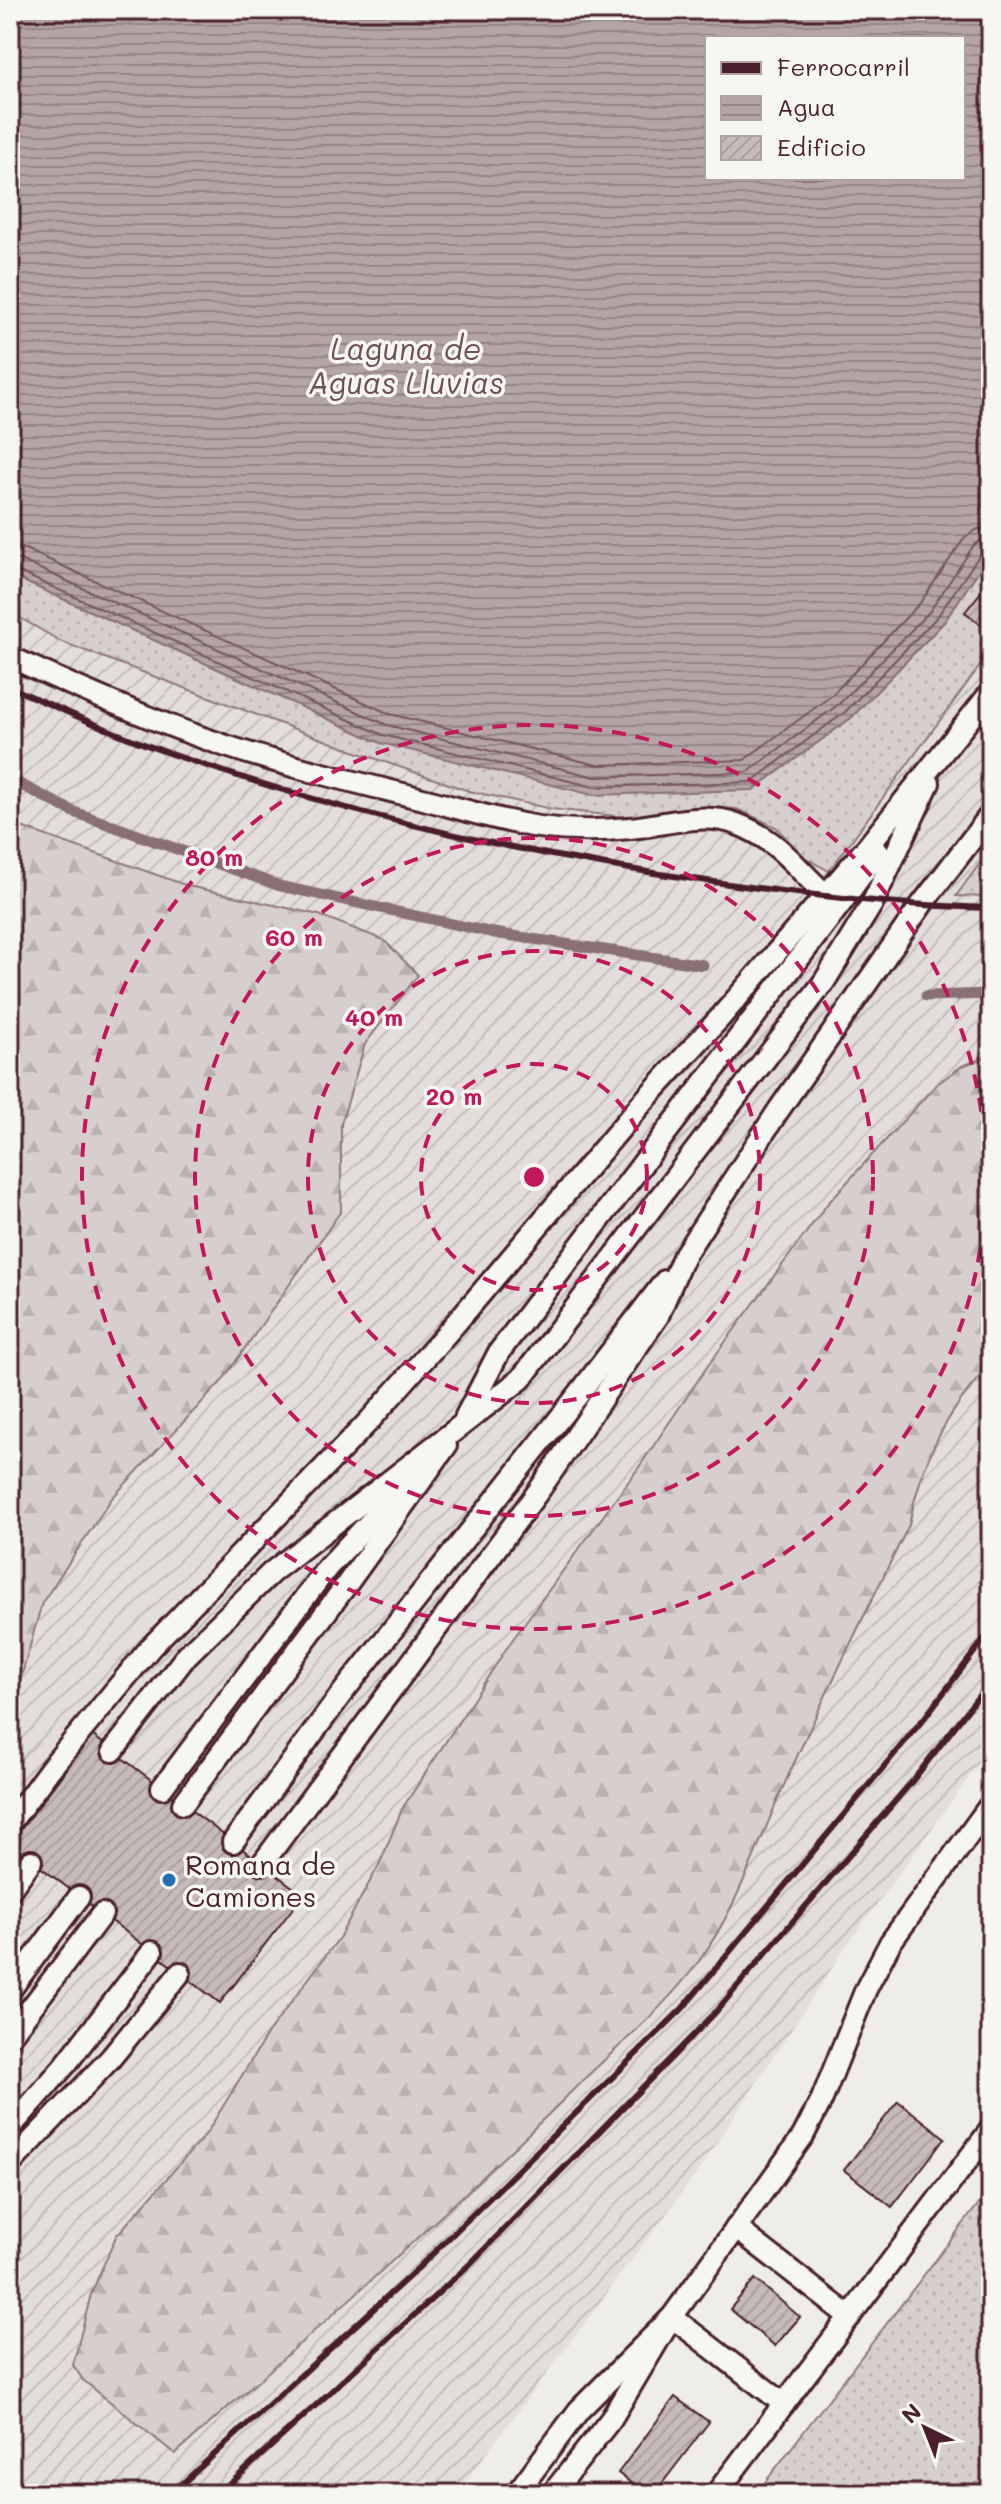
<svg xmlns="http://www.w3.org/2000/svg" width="1001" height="2504" viewBox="0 0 1001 2504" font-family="Mali,sans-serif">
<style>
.industrial{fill:url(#industrial-furrows);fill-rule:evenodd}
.grass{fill:url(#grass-dots);stroke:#90777c;stroke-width:2}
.forest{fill:url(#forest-firs);stroke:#90777c;stroke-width:2}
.water{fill:url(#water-rules);stroke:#8a6f74;stroke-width:2;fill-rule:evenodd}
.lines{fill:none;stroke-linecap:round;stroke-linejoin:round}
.shore{stroke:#74545c;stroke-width:2}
.stream{stroke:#8a6f74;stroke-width:11}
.building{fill:url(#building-hatch);stroke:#4a1f2b;stroke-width:2}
.service-casing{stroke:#4a1f2b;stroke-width:26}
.service{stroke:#f6f6f2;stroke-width:20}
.rail{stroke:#4a1f2b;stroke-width:6}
.ring{fill:none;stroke:#c2185b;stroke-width:4;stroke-dasharray:14 10}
.poi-dot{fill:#1f6fb2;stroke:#f6f6f2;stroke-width:3}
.labels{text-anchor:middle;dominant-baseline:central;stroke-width:7;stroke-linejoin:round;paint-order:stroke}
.poi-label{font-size:28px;fill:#4a1f2b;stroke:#f6f6f2;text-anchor:start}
.water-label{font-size:30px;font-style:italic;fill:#6f4e56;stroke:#f6f6f2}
.centre{fill:#c2185b;stroke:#f6f6f2;stroke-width:4}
.ring-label{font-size:24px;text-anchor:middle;font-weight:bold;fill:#c2185b;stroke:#f6f6f2;stroke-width:7;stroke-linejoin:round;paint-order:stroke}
</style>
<defs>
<pattern id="industrial-furrows" width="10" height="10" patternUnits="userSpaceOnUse" patternTransform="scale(2)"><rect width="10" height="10" fill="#e3dedc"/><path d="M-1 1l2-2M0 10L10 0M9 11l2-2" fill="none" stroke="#c4bebd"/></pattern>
<pattern id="grass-dots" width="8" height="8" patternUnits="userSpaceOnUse" patternTransform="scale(2)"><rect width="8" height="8" fill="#d7cfce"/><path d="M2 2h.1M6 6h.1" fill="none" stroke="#bab1b1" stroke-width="1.8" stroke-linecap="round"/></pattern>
<pattern id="forest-firs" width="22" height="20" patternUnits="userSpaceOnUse" patternTransform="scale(2)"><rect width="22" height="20" fill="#d7cfce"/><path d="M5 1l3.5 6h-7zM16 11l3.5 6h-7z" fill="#bab1b1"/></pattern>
<pattern id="water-rules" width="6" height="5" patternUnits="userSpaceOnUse" patternTransform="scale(2)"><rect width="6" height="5" fill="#b4a4a5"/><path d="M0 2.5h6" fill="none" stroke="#948587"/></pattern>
<pattern id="building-hatch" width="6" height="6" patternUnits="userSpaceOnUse" patternTransform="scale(2)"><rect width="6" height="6" fill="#c6babb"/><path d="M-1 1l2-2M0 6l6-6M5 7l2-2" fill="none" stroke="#ac9fa1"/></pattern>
</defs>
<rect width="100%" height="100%" fill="#efedea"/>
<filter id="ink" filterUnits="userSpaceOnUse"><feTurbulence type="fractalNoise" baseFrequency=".0125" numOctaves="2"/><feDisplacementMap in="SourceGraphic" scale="16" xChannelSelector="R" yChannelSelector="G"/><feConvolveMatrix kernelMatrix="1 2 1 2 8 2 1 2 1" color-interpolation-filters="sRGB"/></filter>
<g filter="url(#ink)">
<path class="industrial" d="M 10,10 L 991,10 L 991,1747 L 845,1948 L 697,2173 L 456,2494 L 10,2494 ZM 707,38 L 963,38 L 963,178 L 707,178 Z"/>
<g class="grass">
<path d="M 991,552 L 991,651 L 829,871 L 804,857 L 776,827 L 737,809 L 704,807 L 624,817 L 552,809 L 469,791 L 359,753 L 62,642 L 10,612 L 10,575 L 381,743 L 753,790 L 851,718 L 944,622 Z"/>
<path d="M 991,848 L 991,897 L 956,896 Z"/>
<path d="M 991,2188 L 991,2494 L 756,2494 L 980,2202 Z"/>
</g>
<g class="forest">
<path d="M 10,823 L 188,886 L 319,915 L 384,940 L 418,975 L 365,1044 L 341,1124 L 341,1211 L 222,1381 L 112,1498 L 42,1603 L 10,1717 Z"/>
<path d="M 991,1055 L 991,1364 C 946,1411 921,1462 909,1525 C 865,1613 821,1702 781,1792 C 756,1849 736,1910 699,1961 C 661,2013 609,2053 564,2099 C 439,2222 307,2338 175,2454 L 83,2380 L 73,2365 L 91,2294 L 116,2236 L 206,2134 L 268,2033 L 339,1938 L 380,1863 L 402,1809 L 510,1643 L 639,1467 L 709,1364 L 828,1203 L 937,1084 L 962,1066 Z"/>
</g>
<path class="water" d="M 10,10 L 991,10 L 991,552 L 944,622 L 851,718 L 753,790 L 593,795 L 381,743 L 10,575 ZM 707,38 L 963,38 L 963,178 L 707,178 Z"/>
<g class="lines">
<g class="shore">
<path d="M 10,546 L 25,549 L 390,714 L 597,765 L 744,760 L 831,696 L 920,603 L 965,537 L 978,529 L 991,527"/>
<path d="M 10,558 L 20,560 L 387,725 L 595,777 L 748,772 L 839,704 L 930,611 L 974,545 L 982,540 L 991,539"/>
<path d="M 10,568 L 383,735 L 594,787 L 751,782 L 845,712 L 937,617 L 981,553 L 991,549"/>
</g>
<g class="stream">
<path d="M 10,779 L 74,812 L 280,886 L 494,933 L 703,965"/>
<path d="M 926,996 L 991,994"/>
</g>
</g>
<g class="building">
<path d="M 989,582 L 991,584 L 991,633 L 965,612 Z"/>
<path d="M 92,1735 L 303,1895 L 220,2003 L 10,1844 Z"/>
<path d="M 898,2101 L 945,2138 L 892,2207 L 844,2170 Z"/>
<path d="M 755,2279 L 800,2317 L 775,2346 L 730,2309 Z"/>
<path d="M 675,2397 L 709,2422 L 654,2494 L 645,2494 L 618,2473 Z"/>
</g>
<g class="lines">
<defs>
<g id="service">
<path d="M 10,657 C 79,689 150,720 223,745 C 286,766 351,781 415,797 C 456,807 498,821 539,827 C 569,831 600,831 630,828 C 665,825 702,811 737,824 C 779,840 795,867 826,895"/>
<path d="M 466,1416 L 499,1352 L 845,898 L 878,852"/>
<path d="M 113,1751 L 187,1655 L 272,1572 L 521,1379 L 824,982 L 872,904 L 929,783"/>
<path d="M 162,1788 L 327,1568 L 408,1481"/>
<path d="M 183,1804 L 347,1584 L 446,1446"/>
<path d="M 10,1823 L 50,1769 L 151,1647 L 370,1420 L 455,1324 L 642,1103 L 719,1019 L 868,846 L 991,692"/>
<path d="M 233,1842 L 340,1696 L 578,1395 L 665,1281"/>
<path d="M 262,1864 L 540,1489 L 658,1316 L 683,1257 L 778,1111 L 922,904 L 991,814"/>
<path d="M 10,1890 L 31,1861"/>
<path d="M 10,1990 L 79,1897"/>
<path d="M 10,2036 L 102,1914"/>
<path d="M 10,2128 L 66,2064 L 152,1952"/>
<path d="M 10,2164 L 110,2059 L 180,1973"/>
<path d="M 736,2228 L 850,2317"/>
<path d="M 516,2494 L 579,2410 L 672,2317 L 803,2136 L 822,2099 L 866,1989 L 890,1943 L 991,1804"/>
<path d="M 552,2494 L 611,2419 L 672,2317 L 784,2404"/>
<path d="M 716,2494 L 991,2129"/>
</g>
</defs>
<use href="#service" class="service-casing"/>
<use href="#service" class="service"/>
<g class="rail">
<path d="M 10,687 C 69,713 128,740 189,760 C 359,818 537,857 714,882 C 805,895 898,906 991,908"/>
<path d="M 171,2494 L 415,2271 L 682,2009 L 926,1716 L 991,1630"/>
<path d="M 219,2494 L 470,2264 L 713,2015 L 914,1779 L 991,1680"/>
</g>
</g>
</g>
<g class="ring">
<circle cx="534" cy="1177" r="113"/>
<circle cx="534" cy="1177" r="226"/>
<circle cx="534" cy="1177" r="339"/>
<circle cx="534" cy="1177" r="452"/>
</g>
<circle class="poi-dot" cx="169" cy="1880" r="8"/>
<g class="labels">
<g class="poi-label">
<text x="185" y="1864">Romana de<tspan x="185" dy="32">Camiones</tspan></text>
</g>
<g class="water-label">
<text x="406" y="348">Laguna de<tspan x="406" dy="34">Aguas Lluvias</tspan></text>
</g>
</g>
<circle cx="534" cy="1177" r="12" class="centre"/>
<g class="ring-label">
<text x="214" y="866">80 m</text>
<text x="294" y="946">60 m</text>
<text x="374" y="1026">40 m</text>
<text x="454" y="1105">20 m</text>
</g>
<rect width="1001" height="2504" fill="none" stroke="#f6f6f2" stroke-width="40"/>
<rect x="20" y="20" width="961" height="2464" fill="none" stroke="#4a1f2b" stroke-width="3" filter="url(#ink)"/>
<rect x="705" y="36" width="260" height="144" fill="#f6f6f2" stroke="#b1a0a2" stroke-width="2"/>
<rect x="721" y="62" width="40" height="12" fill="#4a1f2b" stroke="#b1a0a2" stroke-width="2"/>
<text x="777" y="76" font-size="24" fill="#4a1f2b">Ferrocarril</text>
<rect x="721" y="96" width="40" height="24" fill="url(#water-rules)" stroke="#b1a0a2" stroke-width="2"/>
<text x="777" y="116" font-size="24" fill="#4a1f2b">Agua</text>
<rect x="721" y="136" width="40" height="24" fill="url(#building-hatch)" stroke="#b1a0a2" stroke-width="2"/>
<text x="777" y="156" font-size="24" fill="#4a1f2b">Edificio</text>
<g transform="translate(925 2428) rotate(317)" stroke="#f6f6f2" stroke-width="6" paint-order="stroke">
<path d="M0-6L14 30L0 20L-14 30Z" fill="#4a1f2b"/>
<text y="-12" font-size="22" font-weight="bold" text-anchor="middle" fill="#4a1f2b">N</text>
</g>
</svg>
